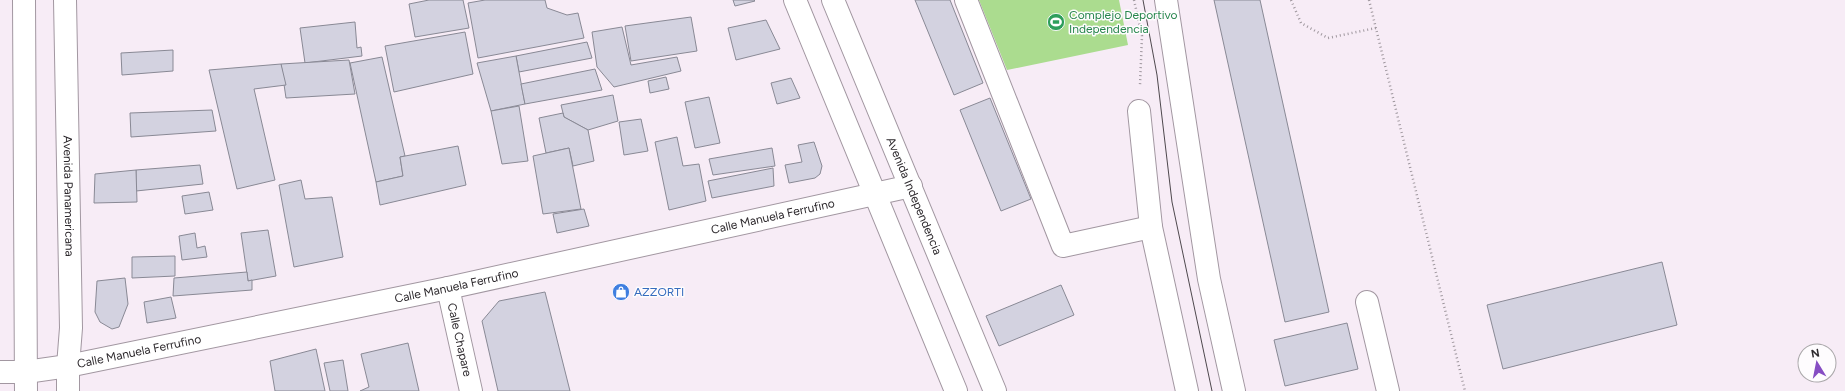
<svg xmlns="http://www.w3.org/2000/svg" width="1845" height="391" viewBox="0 0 1845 391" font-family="Figtree,sans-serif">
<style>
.green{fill:#abdc8f}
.building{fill:#d3d2e0;stroke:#898995}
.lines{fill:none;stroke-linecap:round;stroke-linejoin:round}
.minor-casing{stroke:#a297a1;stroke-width:24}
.major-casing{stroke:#a297a1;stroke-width:24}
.path{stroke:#9f979e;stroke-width:2.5;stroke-dasharray:1 3;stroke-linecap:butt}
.minor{stroke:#fff;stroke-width:22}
.major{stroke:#fff;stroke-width:22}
.tram{stroke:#4e484d;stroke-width:1}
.labels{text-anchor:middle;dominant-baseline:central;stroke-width:3;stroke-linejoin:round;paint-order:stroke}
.leisure-label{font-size:12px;fill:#27864d;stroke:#fefcfe;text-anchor:start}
.street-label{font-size:12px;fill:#2d292d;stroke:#fefcfe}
.shop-label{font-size:12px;fill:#366cbe;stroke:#fefcfe;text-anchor:start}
</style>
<rect width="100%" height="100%" fill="#f7ecf6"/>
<path class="green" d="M 979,0 L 1119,0 L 1128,45 L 1007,70 Z"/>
<g class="building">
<path d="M 429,0 L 463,0 L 469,28 L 415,37 L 409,4 Z"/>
<path d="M 485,0 L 545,0 L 547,8 L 567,15 L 578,13 L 584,38 L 478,58 L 468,3 Z"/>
<path d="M 733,0 L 754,0 L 755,1 L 735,6 Z"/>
<path d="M 915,0 L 950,0 L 983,83 L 954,95 Z"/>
<path d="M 1214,0 L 1260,0 L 1329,312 L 1285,322 Z"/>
<path d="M 691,17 L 697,51 L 631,61 L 625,26 Z"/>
<path d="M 766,20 L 780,49 L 736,60 L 728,28 Z"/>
<path d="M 355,22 L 357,48 L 361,47 L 362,56 L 305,63 L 300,28 Z"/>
<path d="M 622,27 L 631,65 L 677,57 L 681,71 L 614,87 L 597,67 L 592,32 Z"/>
<path d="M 465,32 L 473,74 L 394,92 L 385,46 Z"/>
<path d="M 587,42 L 592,58 L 519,72 L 516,56 Z"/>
<path d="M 173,50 L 173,71 L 122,75 L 121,53 Z"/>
<path d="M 516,56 L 525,104 L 491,111 L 477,63 Z"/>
<path d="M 382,57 L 405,156 L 400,157 L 403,176 L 376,182 L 350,63 Z"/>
<path d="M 349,60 L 355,94 L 286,98 L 281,64 Z"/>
<path d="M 281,64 L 286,85 L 254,89 L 275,180 L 237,189 L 209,70 Z"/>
<path d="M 595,69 L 602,90 L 525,104 L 521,84 Z"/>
<path d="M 666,77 L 669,89 L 650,93 L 648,81 Z"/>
<path d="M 791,78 L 800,98 L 777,104 L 771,83 Z"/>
<path d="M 613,95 L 618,121 L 588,130 L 564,117 L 561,105 Z"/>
<path d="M 709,97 L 720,143 L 695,148 L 685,102 Z"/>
<path d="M 990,98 L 1031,199 L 1001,211 L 960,110 Z"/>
<path d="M 519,106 L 528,161 L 502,164 L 491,111 Z"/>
<path d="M 212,110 L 216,131 L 131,137 L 130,113 Z"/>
<path d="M 563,113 L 564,117 L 588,130 L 594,161 L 573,166 L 569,148 L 546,153 L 539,118 Z"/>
<path d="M 641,119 L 648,151 L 624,155 L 619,122 Z"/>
<path d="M 677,137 L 683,166 L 699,164 L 706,201 L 669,210 L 655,142 Z"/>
<path d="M 814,142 L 822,166 L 820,174 L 815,178 L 789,183 L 785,165 L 802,162 L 798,145 Z"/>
<path d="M 458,146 L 466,185 L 380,205 L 376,182 L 403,176 L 400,157 Z"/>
<path d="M 569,148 L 581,209 L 543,214 L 533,156 Z"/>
<path d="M 772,148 L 775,166 L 713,175 L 709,159 Z"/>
<path d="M 200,165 L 203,184 L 136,191 L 136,170 Z"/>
<path d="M 773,168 L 774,186 L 712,198 L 708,181 Z"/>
<path d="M 136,170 L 137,202 L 94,203 L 95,174 Z"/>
<path d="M 301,180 L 305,199 L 332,197 L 343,257 L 294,267 L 279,185 Z"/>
<path d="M 209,192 L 213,210 L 185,214 L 182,196 Z"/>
<path d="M 584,209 L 589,226 L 557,233 L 553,214 Z"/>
<path d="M 268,230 L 276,276 L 248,281 L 241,233 Z"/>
<path d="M 195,233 L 197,248 L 205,246 L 207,257 L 182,260 L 179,236 Z"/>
<path d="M 175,256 L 175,276 L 132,278 L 132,257 Z"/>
<path d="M 1662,262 L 1677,325 L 1503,369 L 1487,305 Z"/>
<path d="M 247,272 L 248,281 L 252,280 L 252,290 L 173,296 L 174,278 Z"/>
<path d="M 125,278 L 128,304 L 119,327 L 112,329 L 100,322 L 95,312 L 97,281 Z"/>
<path d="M 1061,285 L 1074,315 L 999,346 L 986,316 Z"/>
<path d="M 545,292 L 570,391 L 498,391 L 482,321 L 499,301 Z"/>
<path d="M 171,297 L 176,318 L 147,323 L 144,302 Z"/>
<path d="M 1347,323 L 1358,369 L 1285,386 L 1274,340 Z"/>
<path d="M 408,343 L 419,391 L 360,391 L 369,387 L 361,354 Z"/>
<path d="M 316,349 L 325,391 L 275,391 L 270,361 Z"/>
<path d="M 343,360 L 348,391 L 330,391 L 324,363 Z"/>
</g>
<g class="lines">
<defs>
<g id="minor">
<path d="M 966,0 L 1063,246 L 1151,227"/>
<path d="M 1166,0 L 1209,279 L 1234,391"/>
<path d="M 1139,111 L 1151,227 L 1187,391"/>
<path id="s1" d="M 448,288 L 471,391"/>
<path d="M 1367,302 L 1388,391"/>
<path id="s2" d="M 0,372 L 26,372 L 68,366 L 448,288 L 911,186"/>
</g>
<g id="major">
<path d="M 24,0 L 26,391"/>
<path id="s3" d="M 65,0 L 71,328 L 68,366 L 68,391"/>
<path d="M 795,0 L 956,391"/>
<path id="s4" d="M 833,0 L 995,391"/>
</g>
</defs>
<use href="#minor" class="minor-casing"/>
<use href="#major" class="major-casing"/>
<g class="path">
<path d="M 1134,0 L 1142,36 L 1140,85"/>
<path d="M 1291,0 L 1301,23 L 1328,38 L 1376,28"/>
<path d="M 1369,0 L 1465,391"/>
</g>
<use href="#minor" class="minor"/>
<use href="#major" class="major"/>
<path class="tram" d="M 1143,0 L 1157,75 L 1172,202 L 1212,391"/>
</g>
<defs>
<symbol id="stadium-disc" viewBox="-11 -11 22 22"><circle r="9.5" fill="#2e9e5b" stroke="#fefcfe"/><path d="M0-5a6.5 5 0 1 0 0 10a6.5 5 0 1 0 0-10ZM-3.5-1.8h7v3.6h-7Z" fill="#fff"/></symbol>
<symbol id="shop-disc" viewBox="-11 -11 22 22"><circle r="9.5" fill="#3f7fe0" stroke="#fefcfe"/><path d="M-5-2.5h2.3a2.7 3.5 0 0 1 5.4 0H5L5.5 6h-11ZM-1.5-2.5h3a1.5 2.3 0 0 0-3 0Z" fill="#fff"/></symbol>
</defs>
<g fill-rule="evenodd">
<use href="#stadium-disc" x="1046" y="12" width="20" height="20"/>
<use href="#shop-disc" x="611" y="282" width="20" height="20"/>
</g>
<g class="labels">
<g class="leisure-label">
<text x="1069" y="15">Complejo Deportivo<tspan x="1069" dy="14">Independencia</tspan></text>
</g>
<g class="street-label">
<text stroke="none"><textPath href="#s4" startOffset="212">Avenida Independencia</textPath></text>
<text stroke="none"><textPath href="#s3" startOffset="196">Avenida Panamericana</textPath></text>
<text stroke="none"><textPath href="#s2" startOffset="789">Calle Manuela Ferrufino</textPath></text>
<text stroke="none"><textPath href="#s2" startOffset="465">Calle Manuela Ferrufino</textPath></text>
<text stroke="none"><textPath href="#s1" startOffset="53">Calle Chapare</textPath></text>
<text stroke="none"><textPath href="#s2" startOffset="141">Calle Manuela Ferrufino</textPath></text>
</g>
<g class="shop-label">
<text x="634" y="292">AZZORTI</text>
</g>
</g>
<g transform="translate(1817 363) rotate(350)"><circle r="19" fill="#fefcfe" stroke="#aaa8aa"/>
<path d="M0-3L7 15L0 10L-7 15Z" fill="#864dc3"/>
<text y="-6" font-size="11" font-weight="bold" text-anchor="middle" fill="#2d292d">N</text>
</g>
</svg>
